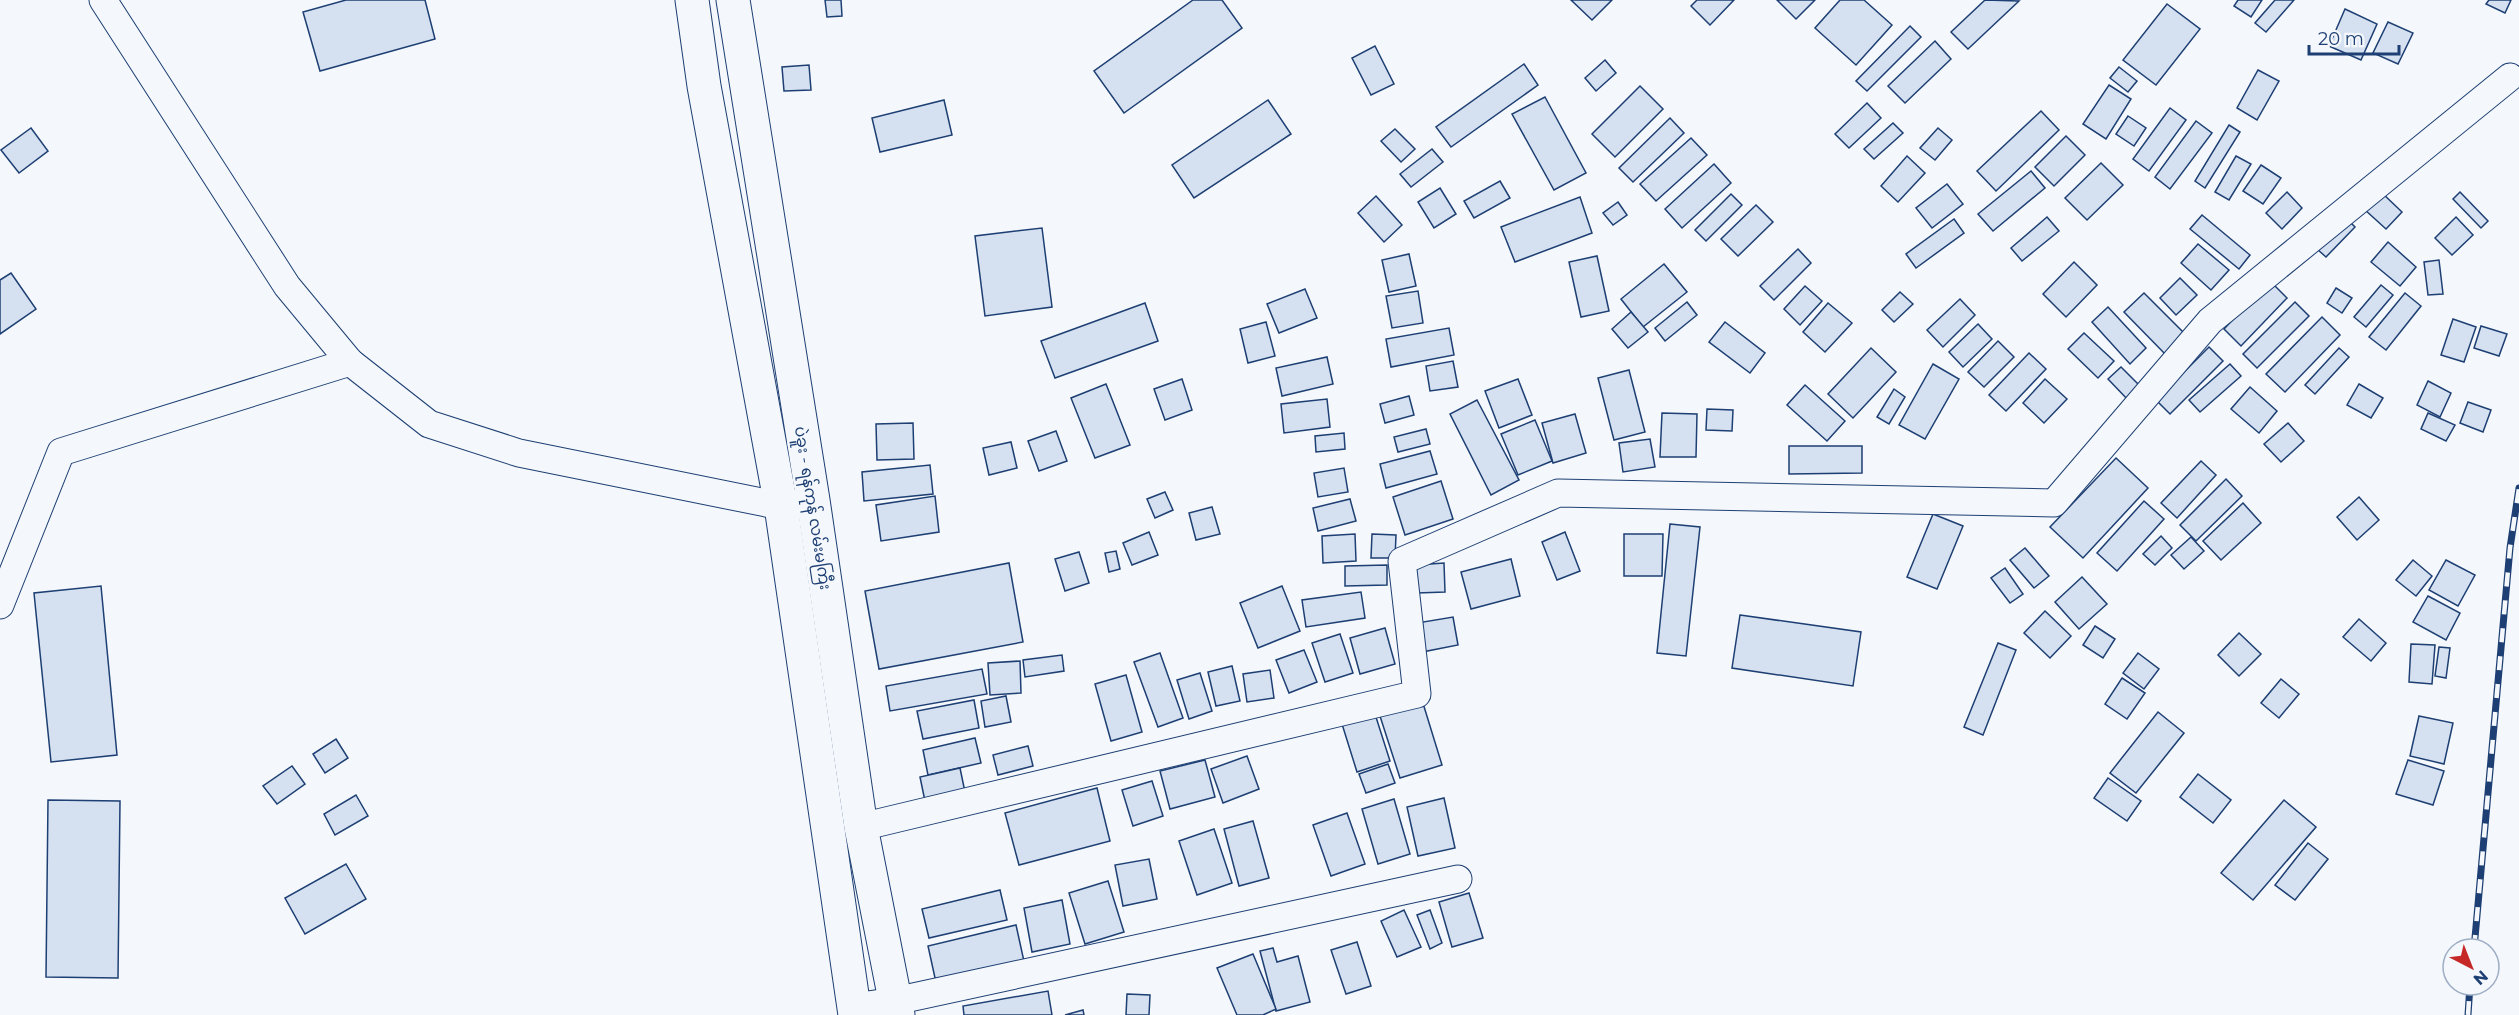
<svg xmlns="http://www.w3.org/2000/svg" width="2519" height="1015" viewBox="0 0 2519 1015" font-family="Montserrat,'Noto Sans Myanmar',sans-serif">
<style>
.building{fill:#d5e0f0;stroke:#1d3f73;stroke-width:1.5}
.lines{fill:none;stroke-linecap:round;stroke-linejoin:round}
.street-casing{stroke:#1d3f73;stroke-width:29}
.highway-casing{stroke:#1d3f73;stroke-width:35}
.street{stroke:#f4f7fb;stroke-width:27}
.highway{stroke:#f4f7fb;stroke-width:33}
.rail-casing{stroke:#1d3f73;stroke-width:7}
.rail{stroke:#f4f7fb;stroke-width:4.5;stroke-dasharray:14;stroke-linecap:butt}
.labels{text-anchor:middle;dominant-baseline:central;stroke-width:4.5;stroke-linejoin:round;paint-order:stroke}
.street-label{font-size:16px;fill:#1d3f73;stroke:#f4f7fb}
</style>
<rect width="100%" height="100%" fill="#f4f7fb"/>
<g class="building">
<path d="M 346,0 L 425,0 L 435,39 L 320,71 L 303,12 Z"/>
<path d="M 825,0 L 841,0 L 842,16 L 827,17 Z"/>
<path d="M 1193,0 L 1222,0 L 1242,28 L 1124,113 L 1094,71 Z"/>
<path d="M 1571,0 L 1612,0 L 1592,20 Z"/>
<path d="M 1697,0 L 1734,0 L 1710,25 L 1691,6 Z"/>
<path d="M 1777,0 L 1815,0 L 1796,19 Z"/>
<path d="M 1840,0 L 1864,0 L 1892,25 L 1856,65 L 1815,28 Z"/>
<path d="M 1985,0 L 2019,1 L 1968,49 L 1951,32 Z"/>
<path d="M 2238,0 L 2262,0 L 2251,17 L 2234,6 Z"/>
<path d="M 2275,0 L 2294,0 L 2266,32 L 2255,23 Z"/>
<path d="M 2489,0 L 2511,0 L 2505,13 L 2486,4 Z"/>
<path d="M 2167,4 L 2200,29 L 2156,85 L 2123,60 Z"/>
<path d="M 2345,9 L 2377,24 L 2361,60 L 2329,46 Z"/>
<path d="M 2388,22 L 2413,33 L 2398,64 L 2373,53 Z"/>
<path d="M 1910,26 L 1921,37 L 1867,91 L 1856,81 Z"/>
<path d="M 1935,41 L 1951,59 L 1905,103 L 1888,86 Z"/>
<path d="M 1375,46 L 1394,84 L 1371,95 L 1352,58 Z"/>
<path d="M 1605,60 L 1616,73 L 1596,91 L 1585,78 Z"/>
<path d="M 1524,64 L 1538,85 L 1451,147 L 1436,127 Z"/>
<path d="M 809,65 L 811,90 L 784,91 L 782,67 Z"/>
<path d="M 2119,67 L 2137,81 L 2128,92 L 2110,78 Z"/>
<path d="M 2258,70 L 2279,81 L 2257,120 L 2237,108 Z"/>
<path d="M 2109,85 L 2131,99 L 2106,139 L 2083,124 Z"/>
<path d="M 1640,86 L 1663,109 L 1615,157 L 1592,134 Z"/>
<path d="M 1545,97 L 1586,173 L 1554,190 L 1512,114 Z"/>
<path d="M 944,100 L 952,135 L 880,152 L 872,118 Z"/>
<path d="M 1268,100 L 1291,134 L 1194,198 L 1172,165 Z"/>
<path d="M 1867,103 L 1881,118 L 1849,148 L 1835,134 Z"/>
<path d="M 2170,108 L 2186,120 L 2149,171 L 2133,159 Z"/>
<path d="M 2041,111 L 2059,130 L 1996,191 L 1977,171 Z"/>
<path d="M 2128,116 L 2146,128 L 2134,146 L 2116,134 Z"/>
<path d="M 1670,118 L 1684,133 L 1633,182 L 1619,168 Z"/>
<path d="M 2196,121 L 2212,133 L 2170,189 L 2155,177 Z"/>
<path d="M 1893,123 L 1903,133 L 1874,159 L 1864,149 Z"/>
<path d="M 2229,125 L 2240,132 L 2205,188 L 2195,181 Z"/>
<path d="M 31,128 L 48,151 L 19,173 L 1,150 Z"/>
<path d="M 1938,128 L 1952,140 L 1935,160 L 1920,148 Z"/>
<path d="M 1395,129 L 1415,149 L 1401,162 L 1381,141 Z"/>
<path d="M 2066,136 L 2085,155 L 2054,186 L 2035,167 Z"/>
<path d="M 1691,138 L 1707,155 L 1656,201 L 1640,184 Z"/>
<path d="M 1432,149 L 1443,162 L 1411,187 L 1400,174 Z"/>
<path d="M 1907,156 L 1925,173 L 1898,202 L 1881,186 Z"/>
<path d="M 2236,156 L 2251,164 L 2229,200 L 2215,192 Z"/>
<path d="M 2101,163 L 2123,185 L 2087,220 L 2065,198 Z"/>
<path d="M 1714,164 L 1731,183 L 1682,228 L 1665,209 Z"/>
<path d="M 2261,165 L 2281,178 L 2263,204 L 2243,191 Z"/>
<path d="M 2031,171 L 2045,188 L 1993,231 L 1978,214 Z"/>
<path d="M 1500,181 L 1510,198 L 1474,218 L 1464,201 Z"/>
<path d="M 1947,184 L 1963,204 L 1932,228 L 1916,208 Z"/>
<path d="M 1440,188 L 1456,214 L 1434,228 L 1418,202 Z"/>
<path d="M 2287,192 L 2302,208 L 2282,229 L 2266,213 Z"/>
<path d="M 2381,192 L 2402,212 L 2386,229 L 2364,209 Z"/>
<path d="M 2460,192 L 2488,221 L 2481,228 L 2453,199 Z"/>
<path d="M 1731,194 L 1742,205 L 1706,241 L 1695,230 Z"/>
<path d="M 1376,196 L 1402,225 L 1384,242 L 1358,213 Z"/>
<path d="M 1580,197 L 1592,233 L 1515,262 L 1501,227 Z"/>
<path d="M 1618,202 L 1627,215 L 1613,225 L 1603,213 Z"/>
<path d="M 1756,205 L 1773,222 L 1738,256 L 1721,239 Z"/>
<path d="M 2202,215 L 2250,255 L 2239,269 L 2190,229 Z"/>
<path d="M 2047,217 L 2059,231 L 2022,261 L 2011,248 Z"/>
<path d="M 2456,217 L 2473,235 L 2452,255 L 2435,238 Z"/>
<path d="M 2346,218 L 2355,227 L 2326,257 L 2317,249 Z"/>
<path d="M 1954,219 L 1964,233 L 1916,268 L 1906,254 Z"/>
<path d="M 1042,228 L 1052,307 L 985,316 L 975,236 Z"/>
<path d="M 2388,242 L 2416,267 L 2400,286 L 2371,262 Z"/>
<path d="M 2198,244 L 2229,270 L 2211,290 L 2181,263 Z"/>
<path d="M 1798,249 L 1811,263 L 1774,300 L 1760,286 Z"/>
<path d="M 1409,254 L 1416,286 L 1389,292 L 1382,260 Z"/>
<path d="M 1597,256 L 1609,311 L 1581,317 L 1569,262 Z"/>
<path d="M 2439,260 L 2443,294 L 2428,295 L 2424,262 Z"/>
<path d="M 2074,262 L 2097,285 L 2066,317 L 2043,294 Z"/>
<path d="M 1664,264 L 1687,292 L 1643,327 L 1621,299 Z"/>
<path d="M 11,273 L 36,309 L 0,334 L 0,280 Z"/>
<path d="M 2180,278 L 2197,295 L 2176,315 L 2160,298 Z"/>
<path d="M 2270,281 L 2287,298 L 2241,346 L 2224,329 Z"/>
<path d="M 2381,285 L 2393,295 L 2366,327 L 2354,317 Z"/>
<path d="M 1805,286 L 1822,301 L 1800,325 L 1784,309 Z"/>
<path d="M 2336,288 L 2352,298 L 2342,313 L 2327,303 Z"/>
<path d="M 1305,289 L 1317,318 L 1279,333 L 1267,304 Z"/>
<path d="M 1418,291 L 1423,323 L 1392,328 L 1386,296 Z"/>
<path d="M 1900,292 L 1913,304 L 1894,322 L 1882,310 Z"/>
<path d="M 2144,293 L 2185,334 L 2165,354 L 2124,312 Z"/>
<path d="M 2405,293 L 2421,306 L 2386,350 L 2369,337 Z"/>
<path d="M 1960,299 L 1975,315 L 1943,347 L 1927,330 Z"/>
<path d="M 1687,302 L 1697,315 L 1665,341 L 1655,328 Z"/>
<path d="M 2295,302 L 2309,316 L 2257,368 L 2243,354 Z"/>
<path d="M 1145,303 L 1158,341 L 1055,378 L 1041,341 Z"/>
<path d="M 1828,303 L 1852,323 L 1825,352 L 1803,332 Z"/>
<path d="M 2108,307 L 2146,348 L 2130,364 L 2092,322 Z"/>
<path d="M 1631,312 L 1648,332 L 1628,348 L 1612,329 Z"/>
<path d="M 2322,317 L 2340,335 L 2285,392 L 2266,374 Z"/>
<path d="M 2453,319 L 2476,327 L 2464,362 L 2441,355 Z"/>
<path d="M 1266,322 L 1275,356 L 1248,363 L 1240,329 Z"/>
<path d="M 1725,322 L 1765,353 L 1750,373 L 1709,342 Z"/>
<path d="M 1978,324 L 1992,339 L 1963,367 L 1949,352 Z"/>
<path d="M 2481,326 L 2507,334 L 2499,356 L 2474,348 Z"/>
<path d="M 1449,328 L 1454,355 L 1391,367 L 1386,339 Z"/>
<path d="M 2084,333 L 2114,361 L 2098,378 L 2068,349 Z"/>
<path d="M 1998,341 L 2014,357 L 1984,387 L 1968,372 Z"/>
<path d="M 2209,347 L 2223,361 L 2170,414 L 2156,400 Z"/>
<path d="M 1871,348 L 1896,372 L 1853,418 L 1828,394 Z"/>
<path d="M 2339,348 L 2349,357 L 2315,394 L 2305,385 Z"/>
<path d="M 2029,353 L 2046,369 L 2006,411 L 1989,395 Z"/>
<path d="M 1327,357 L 1333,384 L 1282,396 L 1276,368 Z"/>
<path d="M 1453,361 L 1458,387 L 1430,391 L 1426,366 Z"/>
<path d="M 1933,364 L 1959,379 L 1925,439 L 1899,425 Z"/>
<path d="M 2230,364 L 2241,376 L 2200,412 L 2189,400 Z"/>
<path d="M 2121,367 L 2142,388 L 2129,401 L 2108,379 Z"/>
<path d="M 1629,370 L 1645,432 L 1614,440 L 1598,378 Z"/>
<path d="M 1182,379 L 1192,410 L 1165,420 L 1154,389 Z"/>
<path d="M 1518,379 L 1532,415 L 1499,428 L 1485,391 Z"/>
<path d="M 2045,379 L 2067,399 L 2044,423 L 2023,403 Z"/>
<path d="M 2428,381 L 2451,393 L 2440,417 L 2417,405 Z"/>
<path d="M 1106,384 L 1130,445 L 1095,458 L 1071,398 Z"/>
<path d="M 2359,384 L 2383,398 L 2371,418 L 2347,405 Z"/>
<path d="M 1805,385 L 1845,421 L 1827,441 L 1787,405 Z"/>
<path d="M 2250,387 L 2277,411 L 2259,433 L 2231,409 Z"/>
<path d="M 1894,389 L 1905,397 L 1889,424 L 1877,417 Z"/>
<path d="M 1409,396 L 1414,415 L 1385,423 L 1380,404 Z"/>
<path d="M 1327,399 L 1330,427 L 1284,433 L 1281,404 Z"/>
<path d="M 1477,400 L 1519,480 L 1491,495 L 1450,414 Z"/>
<path d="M 2468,402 L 2491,410 L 2483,432 L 2460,423 Z"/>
<path d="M 1707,409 L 1733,410 L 1732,431 L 1706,430 Z"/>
<path d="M 1662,413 L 1697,414 L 1696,457 L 1660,457 Z"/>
<path d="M 2428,413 L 2455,425 L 2446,441 L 2421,429 Z"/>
<path d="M 1575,414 L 1586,453 L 1553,463 L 1542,423 Z"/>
<path d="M 1535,420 L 1552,461 L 1518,475 L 1501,434 Z"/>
<path d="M 913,423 L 914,459 L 877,460 L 876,424 Z"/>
<path d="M 2288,423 L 2304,441 L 2281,462 L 2264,444 Z"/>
<path d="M 1426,429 L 1430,444 L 1398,452 L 1394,437 Z"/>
<path d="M 1056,431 L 1067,461 L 1039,471 L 1028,441 Z"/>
<path d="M 1344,433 L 1345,449 L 1316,452 L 1315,436 Z"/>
<path d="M 1650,439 L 1655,467 L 1623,472 L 1619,443 Z"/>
<path d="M 1011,442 L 1017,468 L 989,475 L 983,448 Z"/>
<path d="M 1789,446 L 1862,446 L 1862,473 L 1789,474 Z"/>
<path d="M 1430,451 L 1437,474 L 1386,488 L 1380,464 Z"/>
<path d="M 2116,458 L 2148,488 L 2083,558 L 2050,527 Z"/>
<path d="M 2201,461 L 2216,475 L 2177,518 L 2161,503 Z"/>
<path d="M 930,465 L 933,494 L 864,501 L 862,472 Z"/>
<path d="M 1344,468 L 1348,492 L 1318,497 L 1314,473 Z"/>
<path d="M 2226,479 L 2242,496 L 2196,541 L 2180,525 Z"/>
<path d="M 1441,481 L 1453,519 L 1405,535 L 1393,497 Z"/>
<path d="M 1165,492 L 1173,510 L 1155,518 L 1147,499 Z"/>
<path d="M 935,496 L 939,532 L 881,541 L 876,505 Z"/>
<path d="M 2359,497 L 2379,520 L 2357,540 L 2337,517 Z"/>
<path d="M 1350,499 L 1356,521 L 1318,531 L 1313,508 Z"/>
<path d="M 2144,501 L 2164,519 L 2117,571 L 2097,553 Z"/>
<path d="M 2243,503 L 2261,523 L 2221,560 L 2203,541 Z"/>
<path d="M 1212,507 L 1220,534 L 1196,540 L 1189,513 Z"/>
<path d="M 1933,514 L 1963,526 L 1937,589 L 1907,577 Z"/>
<path d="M 1670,524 L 1700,527 L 1686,656 L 1657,653 Z"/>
<path d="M 1149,532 L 1158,555 L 1132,565 L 1123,543 Z"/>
<path d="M 1565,532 L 1580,571 L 1557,580 L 1542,542 Z"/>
<path d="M 1355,534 L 1356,561 L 1323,563 L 1322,536 Z"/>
<path d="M 1372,534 L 1396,535 L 1395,558 L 1371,558 Z"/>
<path d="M 1624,534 L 1663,534 L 1662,576 L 1624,576 Z"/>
<path d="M 2161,536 L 2172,548 L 2155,565 L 2143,554 Z"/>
<path d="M 2191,537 L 2204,551 L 2184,569 L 2171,555 Z"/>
<path d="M 2025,548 L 2049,576 L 2034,588 L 2010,560 Z"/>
<path d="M 1116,551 L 1120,569 L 1109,572 L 1105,553 Z"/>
<path d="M 1079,552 L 1089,583 L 1065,591 L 1055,559 Z"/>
<path d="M 1511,559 L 1520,596 L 1471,609 L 1461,572 Z"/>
<path d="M 2413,560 L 2432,576 L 2416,596 L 2396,580 Z"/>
<path d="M 2446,560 L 2475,575 L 2458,606 L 2429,590 Z"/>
<path d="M 1009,563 L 1023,642 L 879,669 L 865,591 Z"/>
<path d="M 1444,563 L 1445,592 L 1417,593 L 1416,565 Z"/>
<path d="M 1387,565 L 1387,585 L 1345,586 L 1345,566 Z"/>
<path d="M 2005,568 L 2023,594 L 2010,603 L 1991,578 Z"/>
<path d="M 2082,577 L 2107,604 L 2079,629 L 2055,602 Z"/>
<path d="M 101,586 L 117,755 L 51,762 L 34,593 Z"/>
<path d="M 1282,586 L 1300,631 L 1258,648 L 1240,603 Z"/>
<path d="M 1361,592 L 1365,618 L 1306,627 L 1302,600 Z"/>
<path d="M 2428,596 L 2460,613 L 2446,640 L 2413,622 Z"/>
<path d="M 2045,611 L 2071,636 L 2050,658 L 2024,633 Z"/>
<path d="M 1740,615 L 1861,632 L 1853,686 L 1732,668 Z"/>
<path d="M 1453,617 L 1458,645 L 1422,652 L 1417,623 Z"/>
<path d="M 2359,619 L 2386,643 L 2371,661 L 2343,637 Z"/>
<path d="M 2095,626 L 2115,639 L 2103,658 L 2083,645 Z"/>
<path d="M 1385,628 L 1395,664 L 1360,674 L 1350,638 Z"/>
<path d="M 2239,633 L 2261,654 L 2239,676 L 2218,655 Z"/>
<path d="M 1340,634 L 1353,673 L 1325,682 L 1312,643 Z"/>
<path d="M 1998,643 L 2016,650 L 1983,735 L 1964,727 Z"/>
<path d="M 2411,644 L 2435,645 L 2432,684 L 2409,682 Z"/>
<path d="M 2439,647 L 2450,648 L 2446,678 L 2435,676 Z"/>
<path d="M 1304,650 L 1317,682 L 1289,693 L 1276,660 Z"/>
<path d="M 1160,653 L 1183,718 L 1158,727 L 1134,662 Z"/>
<path d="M 2138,653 L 2159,669 L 2144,689 L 2123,673 Z"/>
<path d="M 1062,655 L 1064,671 L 1025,677 L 1023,660 Z"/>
<path d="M 1020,661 L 1021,693 L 990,695 L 988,663 Z"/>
<path d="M 1232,666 L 1240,701 L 1216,706 L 1208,672 Z"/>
<path d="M 982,669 L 987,694 L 890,711 L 886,686 Z"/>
<path d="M 1270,670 L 1274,698 L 1247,702 L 1243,674 Z"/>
<path d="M 1200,673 L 1212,711 L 1189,719 L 1177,680 Z"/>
<path d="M 1126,675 L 1142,732 L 1111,741 L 1095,684 Z"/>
<path d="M 2122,678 L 2145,693 L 2127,719 L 2105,704 Z"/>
<path d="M 2281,679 L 2299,694 L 2279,718 L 2261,703 Z"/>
<path d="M 1006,696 L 1011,722 L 985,727 L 981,701 Z"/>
<path d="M 974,700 L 979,728 L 923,739 L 917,711 Z"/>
<path d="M 1422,700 L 1442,765 L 1400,778 L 1379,713 Z"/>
<path d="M 2158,712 L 2184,733 L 2136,793 L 2110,773 Z"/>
<path d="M 1375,714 L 1390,761 L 1357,772 L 1342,724 Z"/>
<path d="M 2419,716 L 2453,723 L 2444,764 L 2410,756 Z"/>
<path d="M 975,738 L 981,763 L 928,775 L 923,750 Z"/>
<path d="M 336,739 L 348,758 L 325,773 L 313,754 Z"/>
<path d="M 1028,746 L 1033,766 L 998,775 L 993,755 Z"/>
<path d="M 1247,756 L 1259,789 L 1223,803 L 1211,769 Z"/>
<path d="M 1205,760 L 1215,797 L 1170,809 L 1160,771 Z"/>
<path d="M 2408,760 L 2444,771 L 2433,805 L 2396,794 Z"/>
<path d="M 1388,764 L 1395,783 L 1366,793 L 1359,774 Z"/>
<path d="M 292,766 L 305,784 L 277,804 L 263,786 Z"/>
<path d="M 960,768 L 966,797 L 926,806 L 920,777 Z"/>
<path d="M 2198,774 L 2231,800 L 2213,823 L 2180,797 Z"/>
<path d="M 2108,778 L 2141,801 L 2127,821 L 2094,798 Z"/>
<path d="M 1152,781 L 1163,816 L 1133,826 L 1122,790 Z"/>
<path d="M 1097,788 L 1110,841 L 1019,865 L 1005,813 Z"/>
<path d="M 356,795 L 368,816 L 335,835 L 324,814 Z"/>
<path d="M 1444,798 L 1455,848 L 1418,856 L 1407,807 Z"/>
<path d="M 1394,799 L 1410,854 L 1378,864 L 1362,809 Z"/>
<path d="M 48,800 L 120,801 L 118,978 L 46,977 Z"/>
<path d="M 2284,800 L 2316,827 L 2253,900 L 2221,873 Z"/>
<path d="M 1347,813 L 1365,864 L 1331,876 L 1313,825 Z"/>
<path d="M 1253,821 L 1269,878 L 1239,886 L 1224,829 Z"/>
<path d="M 1214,829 L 1232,883 L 1197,895 L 1179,841 Z"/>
<path d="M 2308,843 L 2328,859 L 2295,900 L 2275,885 Z"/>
<path d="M 1149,859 L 1157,899 L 1123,906 L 1115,865 Z"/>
<path d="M 346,864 L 366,899 L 305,934 L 285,898 Z"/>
<path d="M 1108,881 L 1124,932 L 1085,944 L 1069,893 Z"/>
<path d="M 1000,890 L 1007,920 L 929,938 L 922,909 Z"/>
<path d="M 1469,893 L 1483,938 L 1452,947 L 1439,902 Z"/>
<path d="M 1062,900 L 1070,944 L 1032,952 L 1024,908 Z"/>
<path d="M 1404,910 L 1421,947 L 1397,957 L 1381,921 Z"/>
<path d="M 1430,910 L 1442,943 L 1430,949 L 1417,915 Z"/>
<path d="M 1016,925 L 1025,966 L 937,987 L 928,946 Z"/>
<path d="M 1357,942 L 1371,986 L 1346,994 L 1331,950 Z"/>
<path d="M 1273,948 L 1277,962 L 1298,956 L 1310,1002 L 1276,1011 L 1260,951 Z"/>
<path d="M 1253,954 L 1276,1009 L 1263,1015 L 1237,1015 L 1217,968 Z"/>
<path d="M 1048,991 L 1052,1015 L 964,1015 L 963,1006 Z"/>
<path d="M 1127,994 L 1150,995 L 1149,1015 L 1126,1015 Z"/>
<path d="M 1083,1010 L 1084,1015 L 1065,1015 Z"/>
</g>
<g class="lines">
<defs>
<g id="street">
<path d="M 103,0 L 287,286 L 350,362 L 429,424 L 519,453 L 781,506 L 800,503"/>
<path d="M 0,605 L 61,452 L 350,362"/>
<path d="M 861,827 L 1417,694 L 1402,561 L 1558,493 L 2054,503 L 2210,321 L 2510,77"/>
<path d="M 854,1007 L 895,1001 L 1458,879"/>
</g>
<g id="highway">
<path d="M 692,0 L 704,86 L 781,506 L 855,1015"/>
<path d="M 733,0 L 813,500 L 861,827 L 898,1015"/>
</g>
</defs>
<use href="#street" class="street-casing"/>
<use href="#highway" class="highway-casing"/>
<use href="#street" class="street"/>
<use href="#highway" class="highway"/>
<defs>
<g id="rail">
<path d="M 2474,949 L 2510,548 L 2519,488"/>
<path d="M 2468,1015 L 2470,985"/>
</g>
</defs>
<use href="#rail" class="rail-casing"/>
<use href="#rail" class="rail"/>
</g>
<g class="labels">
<g class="street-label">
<text transform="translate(813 508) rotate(81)">ပဲခူး - ရန်ကုန် လမ်းမကြီး</text>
</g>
</g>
<g transform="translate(2471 967) rotate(138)"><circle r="28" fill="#f4f7fb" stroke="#9eadc5" stroke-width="1.5"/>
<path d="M0-4.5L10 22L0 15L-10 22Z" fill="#c62828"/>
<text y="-9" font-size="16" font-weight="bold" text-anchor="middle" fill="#1d3f73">N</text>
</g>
<path d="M2309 45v9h90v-9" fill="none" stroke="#1d3f73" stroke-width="3"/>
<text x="2318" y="45" font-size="18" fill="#1d3f73" stroke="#f4f7fb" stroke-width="4.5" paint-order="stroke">20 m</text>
</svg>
